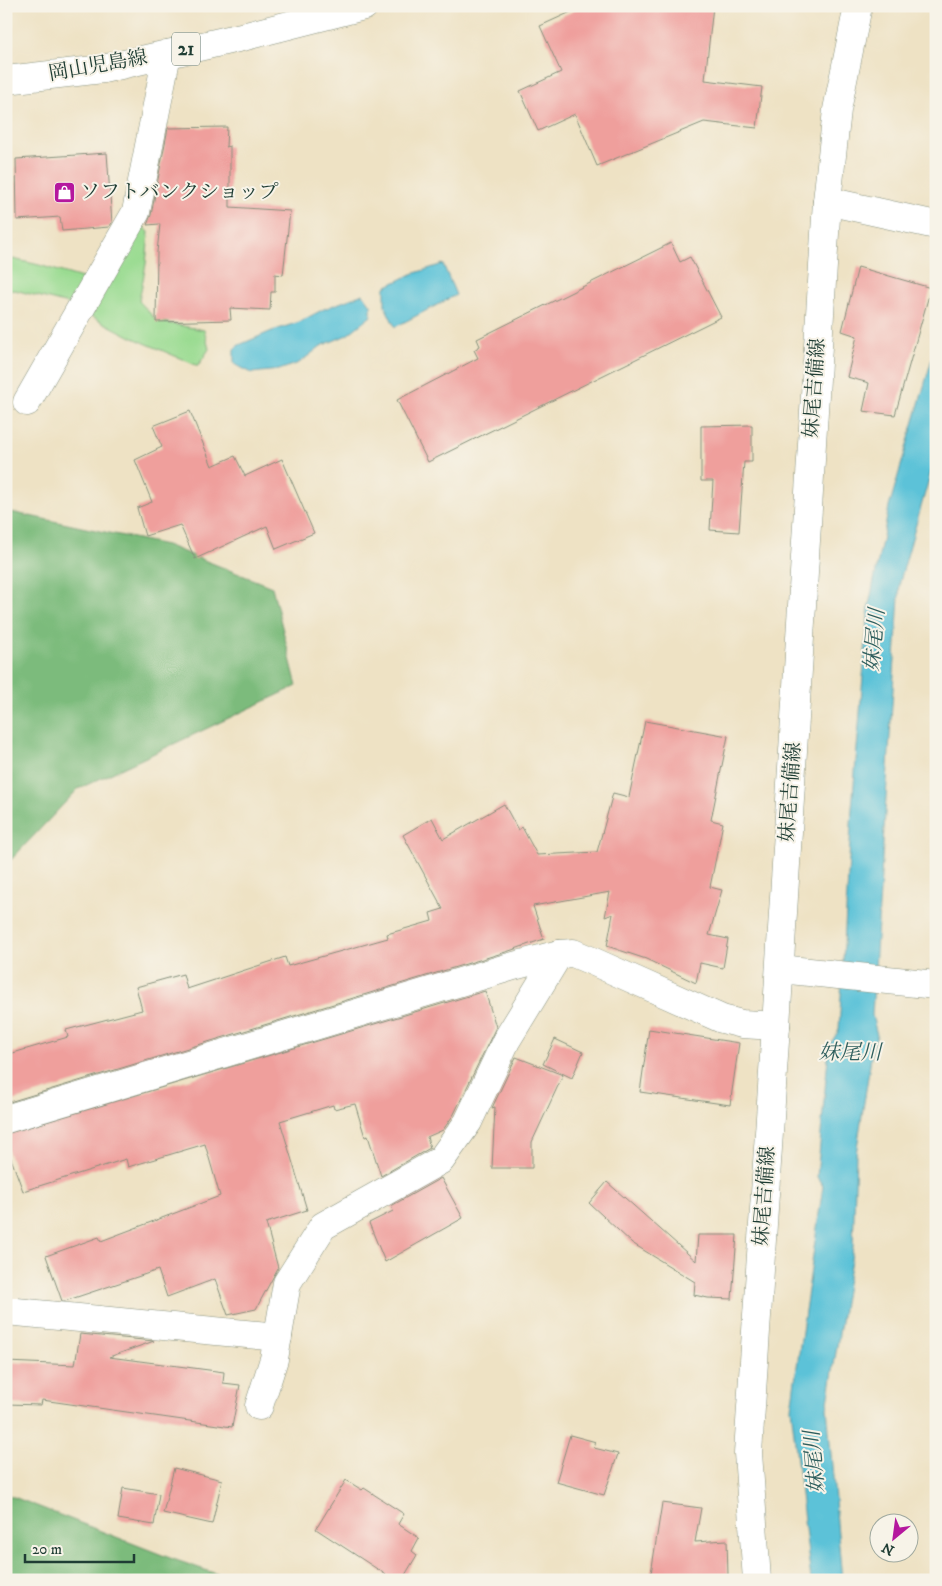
<svg xmlns="http://www.w3.org/2000/svg" width="942" height="1586" viewBox="0 0 942 1586" font-family="'IM FELL DW Pica','Noto Serif JP',serif">
<style>
.green{fill:#9adb91;stroke:#5c8c62}
.forest{fill:#7bbb7b;stroke:#4d7c58}
.water{fill:#5bc2d8;stroke:#3d8086}
.building{fill:#ef9f9c}
.lines{fill:none;stroke-linecap:round;stroke-linejoin:round}
.minor-casing{stroke:#86907c;stroke-width:29}
.major-casing{stroke:#86907c;stroke-width:29}
.minor{stroke:#fff;stroke-width:28}
.major{stroke:#fff;stroke-width:28}
.labels{text-anchor:middle;dominant-baseline:central;stroke-width:4;stroke-linejoin:round;paint-order:stroke}
.shield{fill:#f7f3e8;stroke:#60746a;stroke-width:1}
.shield-label{font-size:19px;font-weight:bold;fill:#1f3d34}
.street-label{font-size:20px;fill:#1f3d34;stroke:#f7f3e8}
.poi-label{font-size:20px;fill:#1f3d34;stroke:#f7f3e8;text-anchor:start}
.water-label{font-size:21px;font-style:italic;fill:#2e5e5d;stroke:#f7f3e8}
</style>
<rect width="100%" height="100%" fill="#f7f3e8"/>
<filter id="ink" filterUnits="userSpaceOnUse"><feTurbulence type="fractalNoise" baseFrequency=".02" numOctaves="2"/><feDisplacementMap in="SourceGraphic" scale="10" xChannelSelector="R" yChannelSelector="G"/><feConvolveMatrix kernelMatrix="1 2 1 2 8 2 1 2 1" color-interpolation-filters="sRGB"/></filter>
<filter id="wash" filterUnits="userSpaceOnUse"><feTurbulence type="fractalNoise" baseFrequency=".0096" numOctaves="4" result="noise"/><feDisplacementMap in="SourceGraphic" scale="20" xChannelSelector="R" yChannelSelector="G"/><feGaussianBlur stdDeviation="1.12" result="paint"/><feColorMatrix in="noise" values="0 0 0 0 0 0 0 0 0 0 0 0 0 0 0 0 0 1.4 0 .05"/><feComposite in="paint" operator="in"/></filter>
<g filter="url(#wash)">
<rect width="100%" height="100%" fill="#eee2c4"/>
<path class="green" d="M 141,225 L 149,232 L 146,264 L 139,301 L 157,321 L 204,330 L 209,349 L 198,366 L 131,337 L 68,304 L 15,290 L 6,291 L 6,266 L 13,259 L 39,265 L 105,285 Z"/>
<g class="forest">
<path d="M 6,511 L 166,545 L 272,587 L 297,686 L 78,789 L 6,865 Z"/>
<path d="M 6,1494 L 170,1558 L 234,1580 L 6,1580 Z"/>
</g>
<g class="water">
<path d="M 443,264 L 456,295 L 395,327 L 385,306 L 385,287 L 412,274 Z"/>
<path d="M 363,294 L 371,305 L 371,316 L 347,335 L 321,346 L 299,363 L 279,370 L 252,373 L 234,364 L 234,349 L 239,345 L 272,331 L 299,322 L 324,309 Z"/>
<path d="M 936,345 L 936,454 L 900,581 L 872,1015 L 877,1035 L 872,1051 L 856,1154 L 853,1247 L 827,1408 L 842,1580 L 811,1580 L 791,1408 L 823,1186 L 817,1177 L 829,1046 L 839,1030 L 852,808 L 869,605 L 889,507 Z"/>
</g>
<g id="blocks">
<g class="building">
<path d="M 584,6 L 713,6 L 705,80 L 762,87 L 757,128 L 704,122 L 597,166 L 575,114 L 538,131 L 520,91 L 561,72 L 540,26 Z"/>
<path d="M 227,127 L 226,147 L 230,146 L 230,207 L 290,211 L 283,275 L 275,274 L 275,292 L 271,292 L 270,310 L 230,308 L 231,320 L 156,322 L 157,252 L 160,224 L 147,225 L 151,215 L 168,128 Z"/>
<path d="M 107,153 L 112,223 L 109,227 L 62,231 L 60,217 L 17,220 L 16,159 Z"/>
<path d="M 671,243 L 680,262 L 690,257 L 721,317 L 428,462 L 397,400 L 478,358 L 474,350 L 480,346 L 477,339 Z"/>
<path d="M 858,267 L 931,288 L 895,415 L 863,411 L 869,383 L 847,377 L 857,336 L 842,331 Z"/>
<path d="M 190,411 L 212,466 L 235,456 L 245,476 L 282,459 L 314,533 L 276,549 L 267,526 L 195,559 L 180,525 L 145,536 L 137,508 L 152,502 L 135,460 L 162,447 L 153,426 Z"/>
<path d="M 752,425 L 752,462 L 744,462 L 739,532 L 710,530 L 713,481 L 701,481 L 701,426 Z"/>
<path d="M 645,721 L 728,736 L 711,820 L 723,823 L 710,887 L 722,890 L 709,935 L 728,939 L 723,968 L 700,963 L 696,983 L 646,959 L 607,946 L 613,914 L 605,917 L 610,892 L 533,906 L 544,939 L 509,951 L 6,1103 L 6,1055 L 68,1037 L 66,1030 L 142,1010 L 136,987 L 183,974 L 187,989 L 285,957 L 288,966 L 388,938 L 387,934 L 432,921 L 430,913 L 443,909 L 403,835 L 432,818 L 443,839 L 504,804 L 518,830 L 522,827 L 537,855 L 597,852 L 613,793 L 629,797 Z"/>
<path d="M 485,991 L 496,1027 L 454,1114 L 443,1130 L 427,1137 L 430,1148 L 381,1176 L 368,1136 L 365,1137 L 355,1104 L 334,1109 L 333,1105 L 280,1121 L 307,1210 L 266,1223 L 278,1268 L 256,1309 L 228,1315 L 215,1279 L 167,1297 L 158,1270 L 65,1301 L 62,1301 L 46,1256 L 99,1237 L 101,1241 L 220,1196 L 205,1144 L 128,1167 L 126,1159 L 23,1191 L 6,1145 L 6,1134 Z"/>
<path d="M 649,1029 L 739,1043 L 730,1105 L 640,1092 Z"/>
<path d="M 555,1039 L 583,1052 L 572,1078 L 543,1064 Z"/>
<path d="M 516,1057 L 563,1075 L 532,1142 L 532,1168 L 492,1168 L 495,1107 L 492,1108 Z"/>
<path d="M 441,1178 L 463,1218 L 385,1262 L 369,1223 L 393,1211 L 391,1206 Z"/>
<path d="M 607,1182 L 696,1261 L 698,1235 L 737,1235 L 732,1299 L 708,1298 L 694,1295 L 695,1282 L 632,1243 L 589,1203 Z"/>
<path d="M 80,1334 L 154,1341 L 109,1357 L 224,1372 L 223,1383 L 240,1385 L 232,1427 L 42,1400 L 41,1405 L 6,1404 L 6,1362 L 75,1365 Z"/>
<path d="M 570,1435 L 596,1442 L 594,1448 L 618,1454 L 604,1495 L 556,1482 Z"/>
<path d="M 174,1468 L 222,1480 L 212,1524 L 163,1513 Z"/>
<path d="M 346,1480 L 362,1490 L 364,1488 L 404,1514 L 398,1524 L 419,1538 L 412,1551 L 417,1555 L 402,1580 L 394,1580 L 316,1529 Z"/>
<path d="M 123,1488 L 159,1494 L 154,1525 L 118,1519 Z"/>
<path d="M 662,1503 L 701,1508 L 695,1542 L 727,1540 L 728,1575 L 726,1575 L 727,1580 L 650,1580 Z"/>
</g>
</g>
</g>
<g filter="url(#ink)">
<use href="#blocks" fill-opacity="0" stroke="#86907c" stroke-width="1"/>
<g class="lines">
<defs>
<g id="minor">
<path d="M 827,201 L 936,225"/>
<path d="M 27,402 L 136,212 L 167,54"/>
<path d="M 780,969 L 936,985"/>
<path d="M 6,1119 L 510,967 L 559,954 L 573,953 L 592,961 L 722,1019 L 742,1024 L 776,1026"/>
<path d="M 6,1311 L 278,1337"/>
<path d="M 259,1406 L 274,1359 L 287,1283 L 323,1226 L 441,1160 L 468,1122 L 506,1041 L 559,954"/>
</g>
<g id="major">
<path d="M 6,80 L 103,69 L 246,36 L 364,6"/>
<path d="M 757,1580 L 748,1453 L 776,1026 L 827,201 L 837,110 L 858,6"/>
</g>
</defs>
<use href="#minor" class="minor-casing"/>
<use href="#major" class="major-casing"/>
<use href="#minor" class="minor"/>
<use href="#major" class="major"/>
</g>
</g>
<defs>
<symbol id="shop-square" viewBox="-11 -11 22 22"><rect x="-9" y="-9" width="18" height="18" rx="4" fill="#b5179e" stroke="#f7f3e8"/><path d="M-5-2.5h2.3a2.7 3.5 0 0 1 5.4 0H5L5.5 6h-11ZM-1.5-2.5h3a1.5 2.3 0 0 0-3 0Z" fill="#fff"/></symbol>
</defs>
<g fill-rule="evenodd">
<use href="#shop-square" x="52" y="180" width="25" height="25"/>
</g>
<g class="labels">
<rect class="shield" x="172" y="32.5" width="28" height="33" rx="4"/>
<g class="shield-label">
<text x="186" y="49">21</text>
</g>
<g class="street-label">
<text transform="translate(98 66) rotate(-10)">岡山児島線</text>
<text transform="translate(815 388) rotate(-86)">妹尾吉備線</text>
<text transform="translate(791 792) rotate(-86)">妹尾吉備線</text>
<text transform="translate(765 1196) rotate(-86)">妹尾吉備線</text>
</g>
<g class="poi-label">
<text x="80" y="192">ソフトバンクショップ</text>
</g>
<g class="water-label">
<text transform="translate(875 640) rotate(-85)">妹尾川</text>
<text x="850" y="1053">妹尾川</text>
<text transform="translate(815 1462) rotate(-95)">妹尾川</text>
</g>
</g>
<rect width="942" height="1586" fill="none" stroke="#f7f3e8" stroke-width="25"/>
<g transform="translate(894 1538) rotate(209)"><circle r="24" fill="#f7f3e8" stroke="#a1aaa0"/>
<path d="M0-4L9 19L0 12L-9 19Z" fill="#b5179e"/>
<text y="-8" font-size="14" font-weight="bold" text-anchor="middle" fill="#1f3d34">N</text>
</g>
<path d="M25 1554v8h109v-8" fill="none" stroke="#1f3d34" stroke-width="2.5"/>
<text x="32" y="1554" font-size="15" fill="#1f3d34" stroke="#f7f3e8" stroke-width="4" paint-order="stroke">20 m</text>
</svg>
